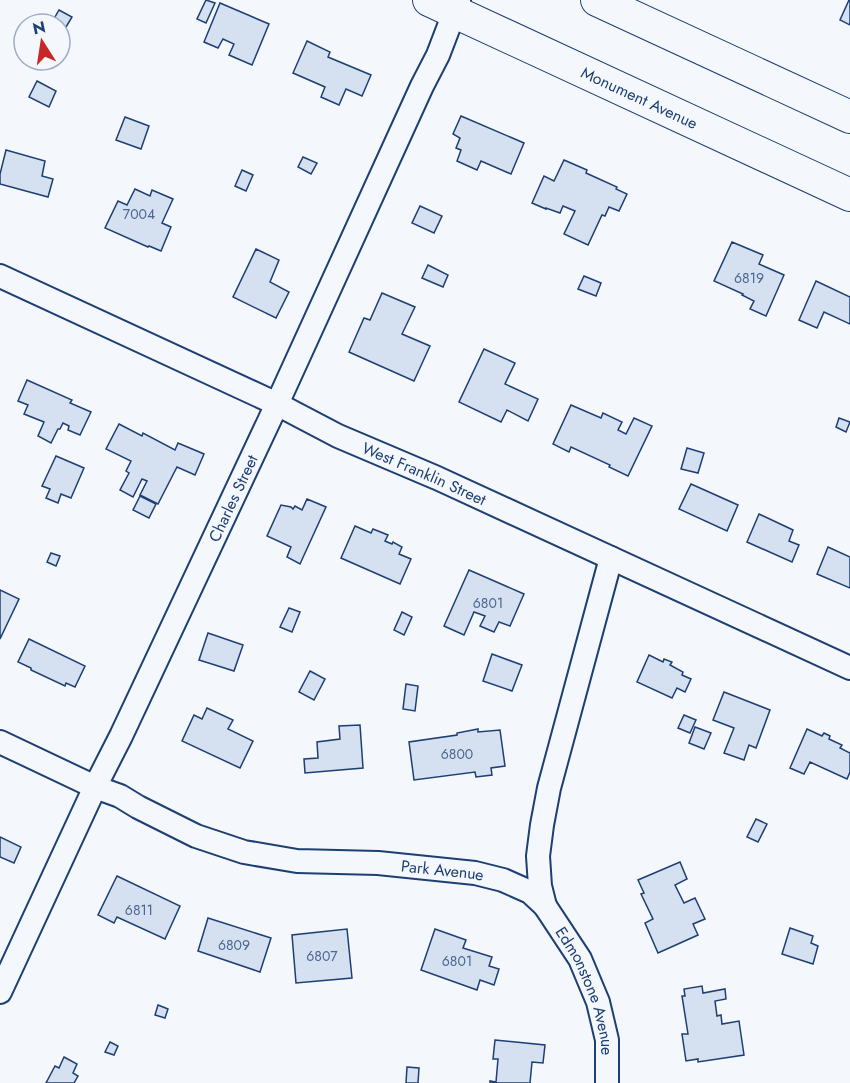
<svg xmlns="http://www.w3.org/2000/svg" width="850" height="1083" viewBox="0 0 850 1083" font-family="Jost,sans-serif">
<style>
.building{fill:#d5e0f0;stroke:#1d3f73;stroke-width:1.5}
.lines{fill:none;stroke-linecap:round;stroke-linejoin:round}
.street-casing{stroke:#1d3f73;stroke-width:26}
.secondary-casing{stroke:#1d3f73;stroke-width:34}
.street{stroke:#f4f7fb;stroke-width:22}
.secondary{stroke:#f4f7fb;stroke-width:32}
.labels{text-anchor:middle;dominant-baseline:central;stroke-width:4.5;stroke-linejoin:round;paint-order:stroke}
.number-label{font-size:14px;fill:#4b6792}
.street-label{font-size:16px;fill:#1d3f73;stroke:#f4f7fb}
</style>
<rect width="100%" height="100%" fill="#f4f7fb"/>
<g class="building">
<path d="M 206,0 L 215,3 L 206,23 L 197,19 Z"/>
<path d="M 849,0 L 850,0 L 850,25 L 840,20 Z"/>
<path d="M 220,3 L 269,24 L 252,65 L 229,55 L 234,44 L 223,39 L 218,48 L 204,42 Z"/>
<path d="M 59,10 L 72,17 L 63,32 L 60,31 L 60,24 L 51,24 Z"/>
<path d="M 307,41 L 330,52 L 328,57 L 371,75 L 362,96 L 346,89 L 339,105 L 321,97 L 325,87 L 293,73 Z"/>
<path d="M 37,81 L 56,91 L 49,107 L 29,97 Z"/>
<path d="M 461,116 L 524,143 L 511,174 L 481,161 L 477,170 L 457,161 L 461,150 L 456,148 L 460,138 L 453,134 Z"/>
<path d="M 125,117 L 149,126 L 141,149 L 116,140 Z"/>
<path d="M 6,150 L 45,161 L 42,176 L 53,179 L 48,197 L 0,184 L 0,174 Z"/>
<path d="M 303,157 L 317,163 L 311,174 L 298,167 Z"/>
<path d="M 564,160 L 587,170 L 586,173 L 617,187 L 616,189 L 627,194 L 619,211 L 609,207 L 605,216 L 602,215 L 588,245 L 564,234 L 575,211 L 563,206 L 560,213 L 546,208 L 546,209 L 532,203 L 544,176 L 554,181 Z"/>
<path d="M 242,170 L 253,175 L 246,191 L 235,186 Z"/>
<path d="M 135,189 L 150,196 L 152,190 L 173,199 L 162,223 L 171,227 L 161,251 L 149,246 L 148,247 L 105,228 L 118,201 L 127,205 Z"/>
<path d="M 420,206 L 442,216 L 434,233 L 412,223 Z"/>
<path d="M 732,242 L 763,255 L 759,264 L 784,275 L 766,316 L 750,309 L 754,301 L 742,295 L 743,294 L 714,281 Z"/>
<path d="M 256,249 L 279,260 L 270,282 L 289,292 L 276,318 L 233,297 Z"/>
<path d="M 428,265 L 448,275 L 443,287 L 422,278 Z"/>
<path d="M 584,276 L 601,283 L 596,296 L 578,289 Z"/>
<path d="M 816,281 L 850,297 L 850,324 L 824,312 L 817,328 L 799,320 Z"/>
<path d="M 382,293 L 415,307 L 402,334 L 430,346 L 414,381 L 349,352 L 364,318 L 370,320 Z"/>
<path d="M 484,349 L 515,363 L 505,384 L 538,399 L 528,421 L 507,410 L 501,422 L 459,402 Z"/>
<path d="M 27,380 L 72,400 L 70,403 L 91,412 L 80,435 L 68,430 L 69,426 L 63,423 L 60,429 L 58,429 L 51,443 L 38,436 L 44,422 L 24,414 L 28,405 L 18,401 Z"/>
<path d="M 571,405 L 601,418 L 603,413 L 622,422 L 618,430 L 626,434 L 634,418 L 652,426 L 628,476 L 609,467 L 610,465 L 571,447 L 569,452 L 553,444 Z"/>
<path d="M 839,418 L 850,422 L 846,432 L 836,427 Z"/>
<path d="M 119,424 L 142,436 L 143,433 L 175,450 L 178,443 L 204,454 L 195,475 L 177,467 L 158,504 L 140,495 L 147,481 L 142,479 L 133,497 L 120,490 L 129,473 L 126,471 L 131,461 L 106,449 Z"/>
<path d="M 687,448 L 704,453 L 698,473 L 681,469 Z"/>
<path d="M 56,456 L 84,468 L 71,498 L 61,494 L 58,503 L 46,498 L 50,489 L 42,486 Z"/>
<path d="M 691,484 L 738,505 L 727,531 L 679,509 Z"/>
<path d="M 140,496 L 156,504 L 149,518 L 133,510 Z"/>
<path d="M 307,499 L 326,507 L 300,564 L 287,557 L 291,547 L 267,536 L 281,505 L 291,507 L 293,509 L 295,506 L 302,510 Z"/>
<path d="M 759,514 L 793,530 L 789,541 L 799,545 L 792,562 L 747,542 Z"/>
<path d="M 355,526 L 371,533 L 373,529 L 388,535 L 385,541 L 392,544 L 393,542 L 402,547 L 399,554 L 411,559 L 400,584 L 341,558 Z"/>
<path d="M 828,547 L 850,557 L 850,588 L 817,574 Z"/>
<path d="M 51,553 L 60,556 L 56,566 L 47,562 Z"/>
<path d="M 469,570 L 524,594 L 510,626 L 499,622 L 494,632 L 480,626 L 485,616 L 474,612 L 464,635 L 444,626 Z"/>
<path d="M 0,590 L 19,599 L 0,639 Z"/>
<path d="M 289,608 L 300,612 L 292,632 L 280,627 Z"/>
<path d="M 402,612 L 412,617 L 404,635 L 394,630 Z"/>
<path d="M 208,633 L 243,645 L 234,671 L 199,660 Z"/>
<path d="M 29,639 L 85,666 L 75,687 L 66,683 L 65,686 L 31,670 L 31,668 L 18,662 Z"/>
<path d="M 492,654 L 522,665 L 512,691 L 483,681 Z"/>
<path d="M 649,655 L 663,662 L 664,659 L 672,662 L 670,665 L 683,672 L 682,675 L 691,679 L 685,692 L 677,688 L 672,698 L 637,682 Z"/>
<path d="M 310,671 L 325,679 L 314,700 L 299,692 Z"/>
<path d="M 406,684 L 418,686 L 415,711 L 403,709 Z"/>
<path d="M 724,692 L 770,710 L 756,748 L 749,745 L 744,760 L 724,753 L 734,728 L 713,720 Z"/>
<path d="M 207,708 L 233,720 L 228,729 L 253,741 L 240,768 L 182,741 L 194,715 L 202,719 Z"/>
<path d="M 684,715 L 696,720 L 690,733 L 678,728 Z"/>
<path d="M 360,725 L 363,768 L 305,773 L 304,759 L 318,758 L 317,742 L 340,739 L 339,726 Z"/>
<path d="M 695,727 L 711,733 L 704,749 L 689,743 Z"/>
<path d="M 478,729 L 478,732 L 500,730 L 505,766 L 491,768 L 492,775 L 476,777 L 475,772 L 414,780 L 409,742 L 457,735 L 457,733 Z"/>
<path d="M 807,729 L 822,736 L 824,733 L 830,736 L 829,739 L 842,745 L 840,748 L 850,753 L 850,772 L 847,779 L 810,762 L 804,774 L 790,768 Z"/>
<path d="M 756,819 L 767,824 L 758,842 L 747,837 Z"/>
<path d="M 0,837 L 21,847 L 14,863 L 0,857 Z"/>
<path d="M 680,862 L 687,879 L 675,885 L 684,903 L 695,898 L 705,919 L 693,924 L 698,935 L 658,953 L 645,923 L 653,919 L 641,894 L 644,893 L 638,880 Z"/>
<path d="M 117,876 L 180,906 L 165,939 L 117,917 L 114,923 L 98,915 Z"/>
<path d="M 208,918 L 271,938 L 260,972 L 198,951 Z"/>
<path d="M 790,928 L 813,936 L 811,943 L 818,946 L 813,964 L 782,954 Z"/>
<path d="M 347,929 L 352,978 L 296,983 L 292,935 Z"/>
<path d="M 435,929 L 466,940 L 463,948 L 492,957 L 489,966 L 499,969 L 494,985 L 480,980 L 477,990 L 421,970 Z"/>
<path d="M 702,986 L 703,993 L 725,989 L 726,999 L 715,1001 L 717,1016 L 721,1015 L 722,1024 L 739,1021 L 744,1055 L 698,1062 L 698,1059 L 686,1061 L 682,1034 L 688,1034 L 682,996 L 685,996 L 684,989 Z"/>
<path d="M 158,1005 L 168,1009 L 165,1018 L 155,1015 Z"/>
<path d="M 495,1040 L 545,1045 L 543,1063 L 532,1062 L 530,1083 L 490,1083 L 490,1081 L 496,1082 L 498,1059 L 493,1059 Z"/>
<path d="M 110,1042 L 118,1046 L 114,1055 L 105,1052 Z"/>
<path d="M 64,1057 L 77,1064 L 73,1073 L 78,1076 L 74,1083 L 46,1083 L 55,1066 L 59,1068 Z"/>
<path d="M 407,1067 L 419,1068 L 418,1083 L 406,1083 Z"/>
</g>
<g class="lines">
<defs>
<g id="street">
<path id="s1" d="M 0,276 L 277,404 L 338,436 L 437,478 L 850,668"/>
<path id="s2" d="M 0,742 L 95,787 L 120,796 L 138,807 L 196,836 L 244,852 L 297,861 L 378,863 L 475,873 L 503,880 L 530,892 L 545,906 L 580,959 L 598,1002 L 607,1040 L 607,1083"/>
<path d="M 545,906 L 540,886 L 538,856 L 542,825 L 549,788 L 611,558"/>
<path id="s3" d="M 0,992 L 95,787 L 121,736 L 277,404 L 422,86 L 438,55 L 459,0"/>
</g>
<g id="secondary">
<path id="s4" d="M 429,0 L 850,195"/>
<path d="M 597,0 L 850,117"/>
</g>
</defs>
<use href="#street" class="street-casing"/>
<use href="#secondary" class="secondary-casing"/>
<use href="#street" class="street"/>
<use href="#secondary" class="secondary"/>
</g>
<g class="labels">
<g class="number-label">
<text x="139" y="214">7004</text>
<text x="749" y="278">6819</text>
<text x="488" y="603">6801</text>
<text x="457" y="754">6800</text>
<text x="139" y="910">6811</text>
<text x="234" y="945">6809</text>
<text x="322" y="956">6807</text>
<text x="457" y="961">6801</text>
</g>
<g class="street-label">
<text stroke="none"><textPath href="#s4" startOffset="232">Monument Avenue</textPath></text>
<text stroke="none"><textPath href="#s1" startOffset="468">West Franklin Street</textPath></text>
<text stroke="none"><textPath href="#s3" startOffset="546">Charles Street</textPath></text>
<text stroke="none"><textPath href="#s2" startOffset="468">Park Avenue</textPath></text>
<text stroke="none"><textPath href="#s2" startOffset="675">Edmonstone Avenue</textPath></text>
</g>
</g>
<g transform="translate(42 42) rotate(348)"><circle r="28" fill="#f4f7fb" stroke="#9eadc5" stroke-width="1.5"/>
<path d="M0-4.5L10 22L0 15L-10 22Z" fill="#c62828"/>
<text y="-9" font-size="16" font-weight="bold" text-anchor="middle" fill="#1d3f73">N</text>
</g>
</svg>
